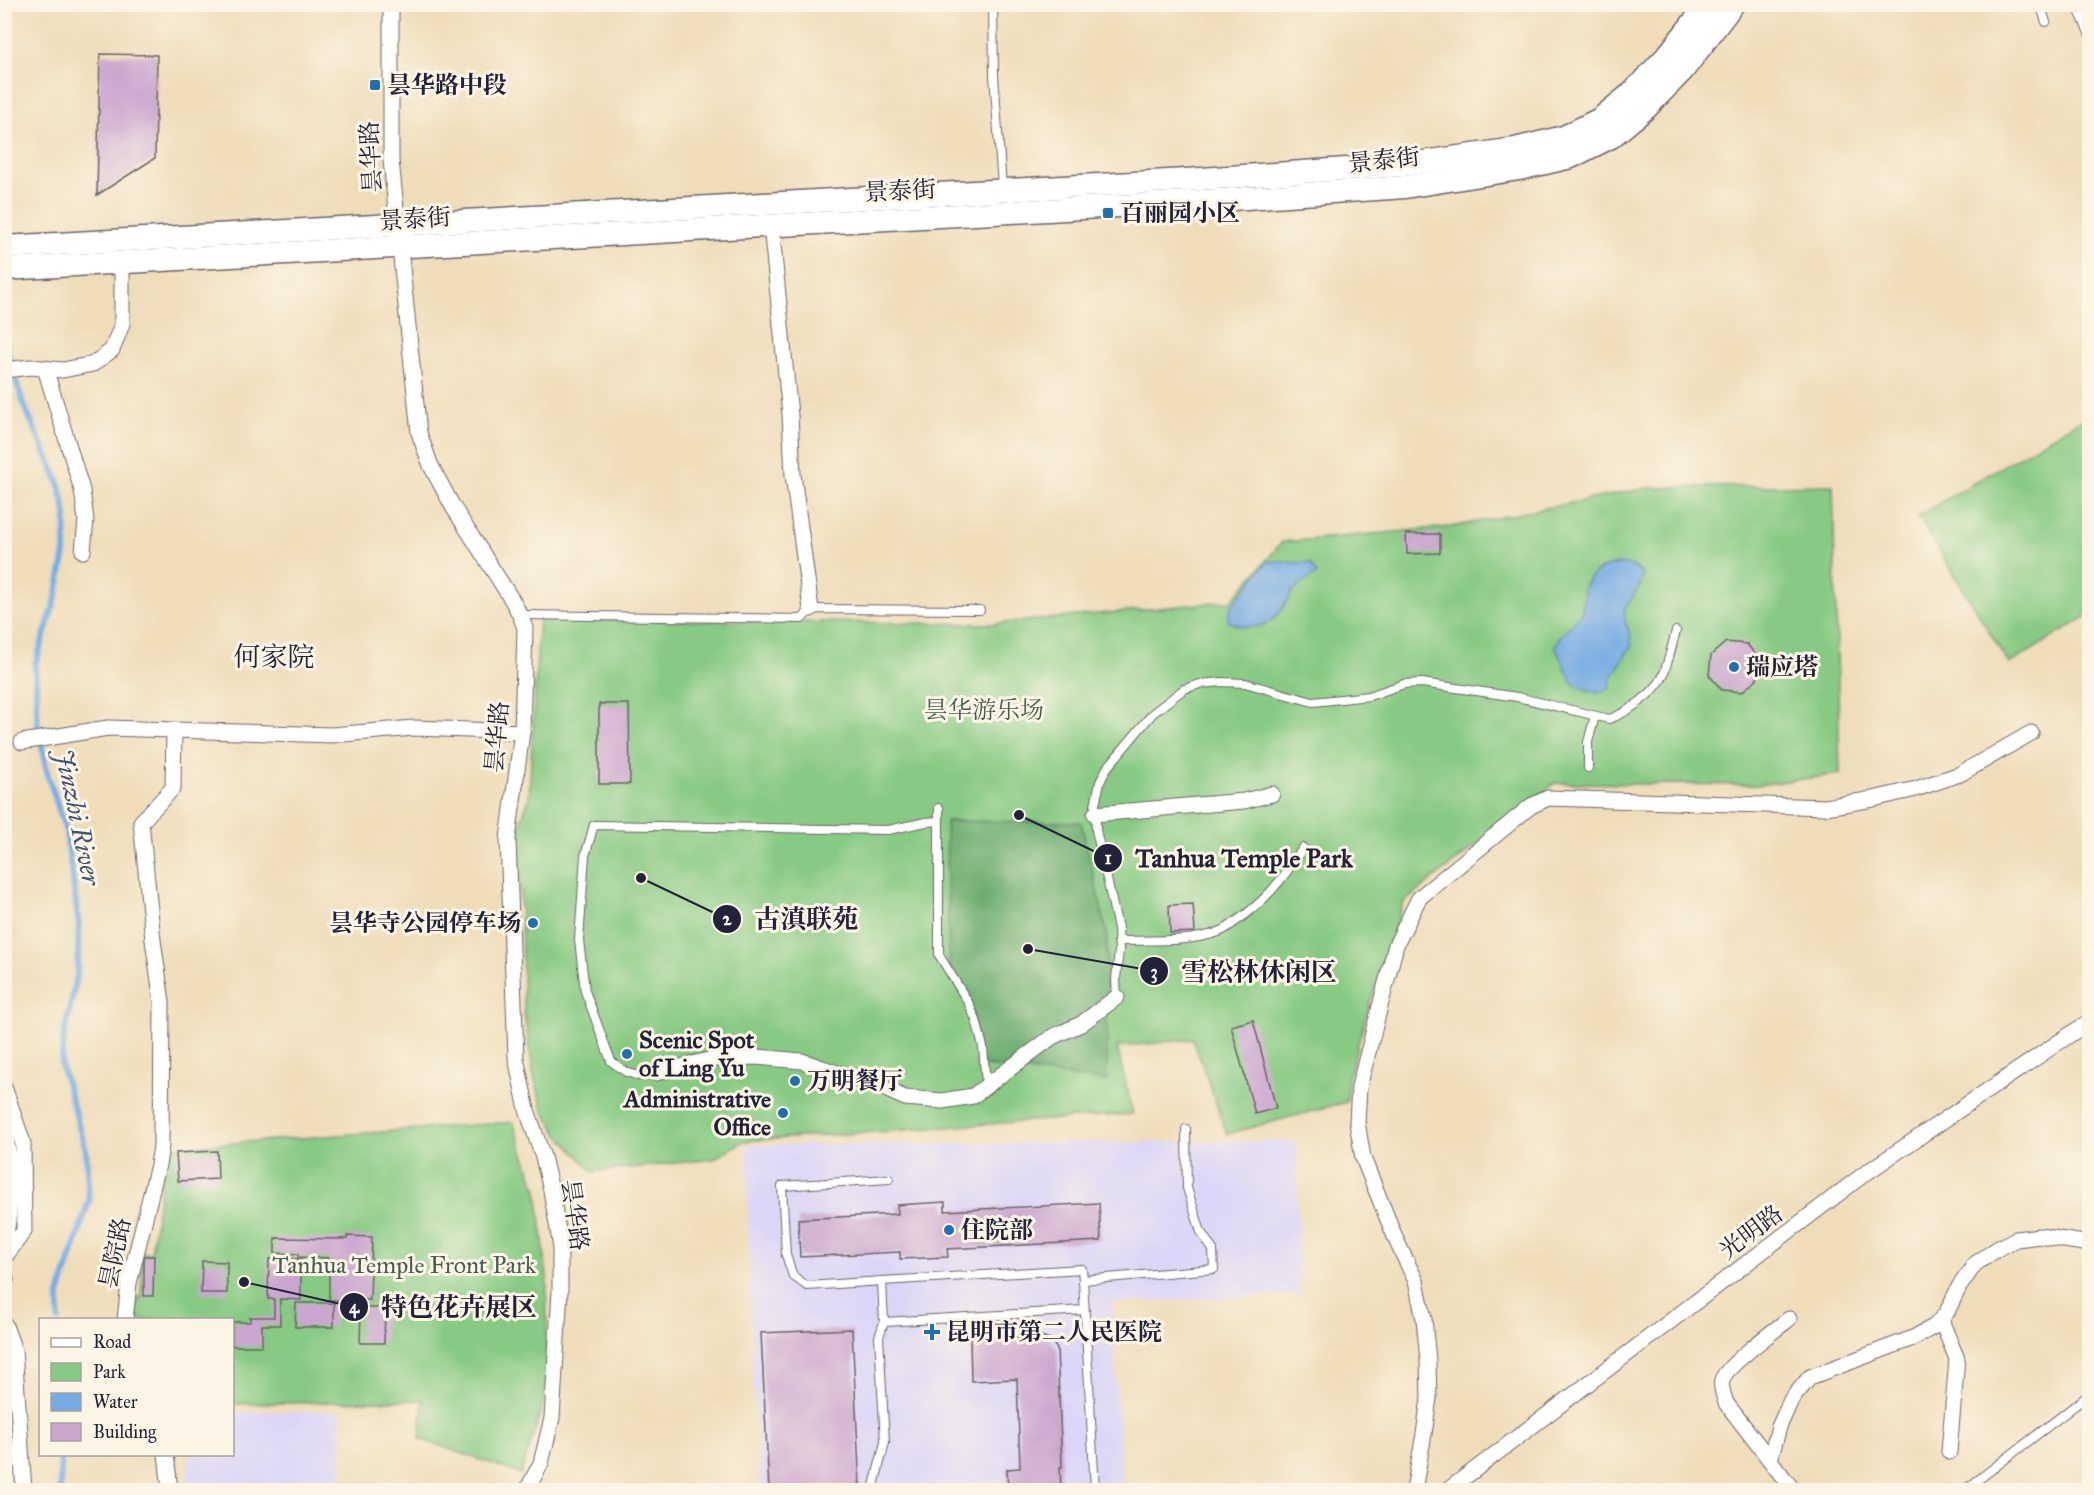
<svg xmlns="http://www.w3.org/2000/svg" width="2094" height="1495" viewBox="0 0 2094 1495" font-family="'IM FELL Great Primer','Noto Serif SC',serif">
<style>
.built{fill:#dbd6f7}
.green{fill:#88ca83;stroke:#55765f;stroke-width:1.5}
.forest{fill:#6eae71;stroke:#486856;stroke-width:1.5}
.water{fill:#76abe3;stroke:#4c668f;stroke-width:1.5}
.lines{fill:none;stroke-linecap:round;stroke-linejoin:round}
.stream{stroke:#76abe3;stroke-width:6}
.building{fill:#cba7cf}
.lane-casing{stroke:#6a6367;stroke-width:10}
.street-casing{stroke:#6a6367;stroke-width:17}
.secondary-casing{stroke:#6a6367;stroke-width:25}
.lane{stroke:#fff;stroke-width:8}
.street{stroke:#fff;stroke-width:15}
.secondary{stroke:#fff;stroke-width:22}
.poi-dot{fill:#1f6fb2;stroke:#fcf5e5;stroke-width:2}
.labels{text-anchor:middle;dominant-baseline:central;stroke-width:6;stroke-linejoin:round;paint-order:stroke}
.poi-label{font-size:24px;font-weight:bold;fill:#22223b;stroke:#fcf5e5;text-anchor:start}
.street-label{font-size:24px;fill:#22223b;stroke:#fcf5e5}
.park-label{font-size:24px;fill:#465d54;stroke:#fcf5e5}
.water-label{font-size:26px;font-style:italic;fill:#3f5276;stroke:#fcf5e5}
.quarter-label{font-size:27px;fill:#22223b;stroke:#fcf5e5}
.leader{fill:none;stroke:#22223b;stroke-width:2}
.callout-dot{fill:#22223b;stroke:#fcf5e5;stroke-width:2}
.mark-label{font-size:18px;text-anchor:middle;font-weight:bold;fill:#fff}
.callout-label{font-size:26px;text-anchor:middle;font-weight:bold;fill:#22223b;stroke:#fcf5e5;stroke-width:6;stroke-linejoin:round;paint-order:stroke}
</style>
<rect width="100%" height="100%" fill="#fcf5e5"/>
<filter id="ink" filterUnits="userSpaceOnUse"><feTurbulence type="fractalNoise" baseFrequency=".0167" numOctaves="2"/><feDisplacementMap in="SourceGraphic" scale="12" xChannelSelector="R" yChannelSelector="G"/><feConvolveMatrix kernelMatrix="1 2 1 2 8 2 1 2 1" color-interpolation-filters="sRGB"/></filter>
<filter id="wash" filterUnits="userSpaceOnUse"><feTurbulence type="fractalNoise" baseFrequency=".008" numOctaves="4" result="noise"/><feDisplacementMap in="SourceGraphic" scale="24" xChannelSelector="R" yChannelSelector="G"/><feGaussianBlur stdDeviation="1.35" result="paint"/><feColorMatrix in="noise" values="0 0 0 0 0 0 0 0 0 0 0 0 0 0 0 0 0 1.4 0 .05"/><feComposite in="paint" operator="in"/></filter>
<g filter="url(#wash)">
<rect width="100%" height="100%" fill="#efddba"/>
<g class="built">
<path d="M 1296,1141 L 1300,1295 L 1112,1303 L 1122,1490 L 810,1490 L 810,1487 L 760,1484 L 752,1361 L 747,1145 Z"/>
<path d="M 341,1411 L 342,1490 L 188,1490 L 188,1455 L 232,1454 L 233,1412 Z"/>
</g>
<g class="green">
<path d="M 2089,415 L 2089,615 L 2009,664 L 1918,516 Z"/>
<path d="M 1833,485 L 1840,774 L 1757,785 L 1555,783 L 1403,903 L 1367,1012 L 1348,1079 L 1347,1102 L 1227,1134 L 1193,1039 L 1117,1047 L 1133,1114 L 744,1141 L 713,1159 L 593,1172 L 558,1134 L 544,1112 L 534,1078 L 524,1013 L 518,832 L 529,797 L 539,619 L 994,624 L 1231,601 L 1282,542 L 1451,527 L 1647,488 Z"/>
<path d="M 513,1122 L 537,1191 L 547,1276 L 546,1394 L 521,1474 L 420,1439 L 423,1400 L 233,1404 L 232,1320 L 136,1320 L 137,1298 L 141,1298 L 142,1253 L 151,1253 L 166,1148 Z"/>
</g>
<path class="forest" d="M 946,821 L 1081,822 L 1107,933 L 1107,1081 L 981,1065 L 971,1003 L 949,964 Z"/>
<g class="water">
<path d="M 1268,561 L 1310,563 L 1317,574 C 1309,579 1299,585 1293,591 C 1288,597 1285,606 1280,612 C 1268,629 1245,631 1228,621 L 1230,608 Z"/>
<path d="M 1620,564 L 1632,566 L 1643,573 L 1640,586 L 1625,608 L 1625,621 L 1630,633 L 1632,645 L 1612,677 L 1609,689 L 1597,693 L 1574,685 L 1555,647 C 1561,630 1572,627 1581,613 C 1585,606 1583,598 1584,590 C 1587,573 1605,565 1620,564 Z"/>
</g>
<g class="lines">
<g class="stream">
<path d="M 4,137 L 7,19 L 9,4"/>
<path d="M 4,329 L 7,350 L 23,403 L 59,483 L 66,514 L 65,553 L 56,598 L 35,665 L 38,729 L 48,776 L 66,831 L 79,925 L 77,974 L 64,1035 L 61,1065 L 86,1150 L 89,1201 L 59,1295 L 59,1320"/>
<path d="M 60,1490 L 61,1454"/>
</g>
</g>
<g id="blocks">
<g class="building">
<path d="M 100,54 L 157,55 L 155,158 L 97,195 Z"/>
<path d="M 1406,534 L 1440,534 L 1440,553 L 1407,554 Z"/>
<path d="M 1726,642 L 1747,644 L 1759,659 L 1757,679 L 1742,692 L 1722,690 L 1709,675 L 1711,655 Z"/>
<path d="M 599,704 L 629,704 L 630,784 L 599,784 Z"/>
<path d="M 1193,904 L 1195,932 L 1170,933 L 1169,905 Z"/>
<path d="M 1253,1020 L 1276,1108 L 1255,1114 L 1231,1026 Z"/>
<path d="M 217,1151 L 218,1179 L 178,1181 L 176,1153 Z"/>
<path d="M 945,1202 L 945,1211 L 1099,1203 L 1101,1241 L 947,1249 L 948,1257 L 900,1259 L 900,1252 L 800,1257 L 798,1219 L 898,1214 L 897,1205 Z"/>
<path d="M 347,1236 L 372,1237 L 370,1300 L 329,1300 L 329,1258 L 298,1257 L 298,1254 L 275,1253 L 275,1238 L 347,1239 Z"/>
<path d="M 144,1256 L 154,1256 L 153,1296 L 144,1296 Z"/>
<path d="M 269,1259 L 301,1259 L 301,1300 L 280,1299 L 280,1325 L 262,1325 L 262,1346 L 232,1346 L 232,1322 L 250,1322 L 250,1317 L 274,1317 L 274,1299 L 268,1299 Z"/>
<path d="M 202,1261 L 227,1262 L 227,1293 L 201,1293 Z"/>
<path d="M 296,1303 L 334,1303 L 334,1327 L 295,1327 Z"/>
<path d="M 361,1308 L 385,1308 L 384,1343 L 360,1343 Z"/>
<path d="M 852,1329 L 860,1490 L 769,1490 L 761,1333 Z"/>
<path d="M 1040,1336 L 1050,1339 L 1057,1349 L 1062,1467 L 1060,1467 L 1061,1490 L 1008,1490 L 1007,1469 L 1020,1468 L 1017,1379 L 971,1381 L 970,1338 Z"/>
</g>
</g>
</g>
<g filter="url(#ink)">
<use href="#blocks" fill-opacity="0" stroke="#6a6367" stroke-width="1.5"/>
<g class="lines">
<defs>
<g id="lane">
<path d="M 993,4 L 994,75 L 1002,187"/>
<path d="M 2040,4 L 2046,22"/>
<path d="M 2076,4 L 2090,35"/>
<path d="M 520,615 L 802,619 L 811,609 L 980,610"/>
<path d="M 1588,768 L 1588,742 L 1595,716"/>
<path d="M 939,808 L 939,955 L 968,1002 L 976,1020 L 983,1047 L 986,1086"/>
<path d="M 1118,941 C 1151,940 1188,943 1219,932 C 1225,930 1230,926 1235,922 C 1264,903 1284,878 1303,848"/>
<path d="M 1117,997 L 1116,979 L 1119,950 L 1118,928 L 1096,830 L 1095,805 L 1100,782 L 1107,768 L 1153,713 L 1184,689 L 1200,684 L 1223,682 L 1245,683 L 1313,702 L 1369,696 L 1404,684 L 1422,683 L 1517,697 L 1609,719 C 1626,714 1656,692 1663,676 C 1668,662 1672,646 1676,631"/>
<path d="M 656,1073 L 639,1076 L 626,1072 L 611,1061 L 585,991 L 579,940 L 585,856 L 594,825 L 888,830 L 926,822 L 939,821"/>
<path d="M 1083,1280 L 1082,1269 L 882,1281 L 884,1322 L 1084,1310"/>
<path d="M 882,1281 L 807,1286 L 793,1276 L 786,1255 L 782,1186 L 889,1179"/>
<path d="M 873,1490 L 885,1442 L 879,1337 L 884,1322"/>
<path d="M 1095,1490 L 1083,1280 L 1214,1269 L 1213,1250 L 1201,1232 L 1187,1188 L 1186,1129"/>
<path d="M 1965,1490 L 2090,1394"/>
</g>
<g id="street">
<path d="M 391,4 L 391,160 L 419,433 L 431,466 L 453,507 L 512,600 L 520,615 L 525,628 L 522,732 L 508,839 L 516,1058 L 527,1110 L 543,1157 L 551,1190 L 560,1242 L 560,1291 L 552,1418 L 541,1463 L 527,1490"/>
<path d="M 771,225 L 790,415 L 793,475 L 811,609"/>
<path d="M 45,368 L 82,490 L 86,520 L 83,551"/>
<path d="M 4,370 L 31,367 L 63,370 L 93,364 L 112,350 L 122,324 L 122,264"/>
<path d="M 22,742 L 108,728 L 332,735 L 414,728 L 522,732"/>
<path d="M 1095,814 L 1244,801 L 1272,794"/>
<path d="M 656,1073 L 713,1059 L 756,1057 L 802,1061 L 885,1089 L 905,1098 L 942,1101 L 973,1096 L 1052,1037 L 1081,1024 L 1117,997"/>
<path d="M 4,1087 L 23,1143 L 24,1231 L 4,1258"/>
<path d="M 4,1132 C 13,1161 11,1215 4,1244"/>
<path d="M 4,1276 L 6,1280 L 4,1283"/>
<path d="M 1789,1319 C 1776,1329 1725,1367 1722,1380 C 1720,1388 1724,1396 1726,1403 L 1793,1490"/>
<path d="M 125,1320 L 129,1283 L 158,1165 L 161,1146 L 162,1002 L 153,940 L 141,822 L 173,788 L 174,730"/>
<path d="M 1941,1320 L 1957,1359 L 1949,1452"/>
<path d="M 4,1323 L 14,1350 L 24,1490"/>
<path d="M 166,1454 L 170,1490"/>
<path d="M 1770,1460 L 1779,1427 L 1791,1400 L 1810,1377 L 1913,1338 L 1935,1326 L 1947,1312 L 1959,1287 L 1975,1264 L 1997,1249 L 2016,1239 L 2040,1236 L 2090,1244"/>
<path d="M 1414,1490 L 1424,1434 L 1429,1398 L 1428,1360 L 1424,1319 L 1416,1281 L 1397,1242 L 1363,1158 L 1357,1122 L 1359,1087 L 1396,945 L 1419,898 L 1531,806 L 1548,798 L 1826,807 L 1873,799 L 1916,789 L 1960,774 L 2031,733"/>
<path d="M 1448,1490 L 1863,1175 L 2090,1021"/>
</g>
<g id="secondary">
<path d="M 4,247 L 1186,180 L 1403,165 L 1515,149 L 1564,137 L 1600,119 L 1632,93 L 1667,56 L 1708,4"/>
<path d="M 4,269 L 1188,202 L 1405,187 L 1519,169 L 1571,157 L 1611,137 L 1646,108 L 1683,70 L 1733,4"/>
</g>
</defs>
<use href="#lane" class="lane-casing"/>
<use href="#street" class="street-casing"/>
<use href="#secondary" class="secondary-casing"/>
<use href="#lane" class="lane"/>
<use href="#street" class="street"/>
<use href="#secondary" class="secondary"/>
</g>
</g>
<g class="poi-dot">
<rect x="369" y="79" width="12" height="12" rx="3"/>
<rect x="1102" y="207" width="12" height="12" rx="3"/>
<circle cx="1734" cy="667" r="6"/>
<circle cx="533" cy="923" r="6"/>
<circle cx="627" cy="1054" r="6"/>
<circle cx="795" cy="1081" r="6"/>
<circle cx="783" cy="1113" r="6"/>
<circle cx="949" cy="1230" r="6"/>
<path d="M929 1323h6v6h6v6h-6v6h-6v-6h-6v-6h6z"/>
</g>
<g class="labels">
<g class="poi-label">
<text x="387" y="85">昙华路中段</text>
<text x="1120" y="213">百丽园小区</text>
<text x="1746" y="667">瑞应塔</text>
<text x="521" y="923" text-anchor="end">昙华寺公园停车场</text>
<text x="639" y="1040">Scenic Spot<tspan x="639" dy="28">of Ling Yu</tspan></text>
<text x="807" y="1081">万明餐厅</text>
<text x="771" y="1099" text-anchor="end">Administrative<tspan x="771" dy="28">Office</tspan></text>
<text x="961" y="1230">住院部</text>
<text x="946" y="1332">昆明市第二人民医院</text>
</g>
<g class="street-label">
<text transform="translate(371 157) rotate(-93)">昙华路</text>
<text transform="translate(1384 160) rotate(-6)">景泰街</text>
<text transform="translate(900 191) rotate(-3)">景泰街</text>
<text transform="translate(415 219) rotate(-4)">景泰街</text>
<text transform="translate(497 737) rotate(-85)">昙华路</text>
<text transform="translate(575 1215) rotate(82)">昙华路</text>
<text transform="translate(1751 1232) rotate(-37)">光明路</text>
<text transform="translate(115 1253) rotate(-78)">昙院路</text>
</g>
<g class="park-label">
<text x="984" y="710">昙华游乐场</text>
<text x="404" y="1265">Tanhua Temple Front Park</text>
</g>
<g class="water-label">
<text transform="translate(78 817) rotate(78)">Jinzhi River</text>
</g>
<g class="quarter-label">
<text x="274" y="656">何家院</text>
</g>
</g>
<path class="leader" d="M1019 815L1108 858M641 878L727 919M1028 949L1154 971M244 1282L354 1307"/>
<g class="callout-dot">
<circle cx="1019" cy="815" r="6"/>
<circle cx="641" cy="878" r="6"/>
<circle cx="1028" cy="949" r="6"/>
<circle cx="244" cy="1282" r="6"/>
<circle cx="1108" cy="858" r="15"/>
<circle cx="727" cy="919" r="15"/>
<circle cx="1154" cy="971" r="15"/>
<circle cx="354" cy="1307" r="15"/>
</g>
<g class="mark-label">
<text x="1108" y="864">1</text>
<text x="727" y="925">2</text>
<text x="1154" y="978">3</text>
<text x="354" y="1313">4</text>
</g>
<g class="callout-label">
<text x="1244" y="867">Tanhua Temple Park</text>
<text x="806" y="928">古滇联苑</text>
<text x="1259" y="981">雪松林休闲区</text>
<text x="459" y="1316">特色花卉展区</text>
</g>
<rect width="2094" height="1495" fill="none" stroke="#fcf5e5" stroke-width="24"/>
<rect x="39" y="1318" width="195" height="138" fill="#fcf5e5" stroke="#a5a1a1" stroke-width="1.5"/>
<rect x="51" y="1338" width="30" height="9" fill="#ffffff" stroke="#a5a1a1" stroke-width="1.5"/>
<text x="93" y="1348" font-size="18" fill="#22223b">Road</text>
<rect x="51" y="1363" width="30" height="18" fill="#88ca83" stroke="#a5a1a1" stroke-width="1.5"/>
<text x="93" y="1378" font-size="18" fill="#22223b">Park</text>
<rect x="51" y="1393" width="30" height="18" fill="#76abe3" stroke="#a5a1a1" stroke-width="1.5"/>
<text x="93" y="1408" font-size="18" fill="#22223b">Water</text>
<rect x="51" y="1423" width="30" height="18" fill="#cba7cf" stroke="#a5a1a1" stroke-width="1.5"/>
<text x="93" y="1438" font-size="18" fill="#22223b">Building</text>
</svg>
